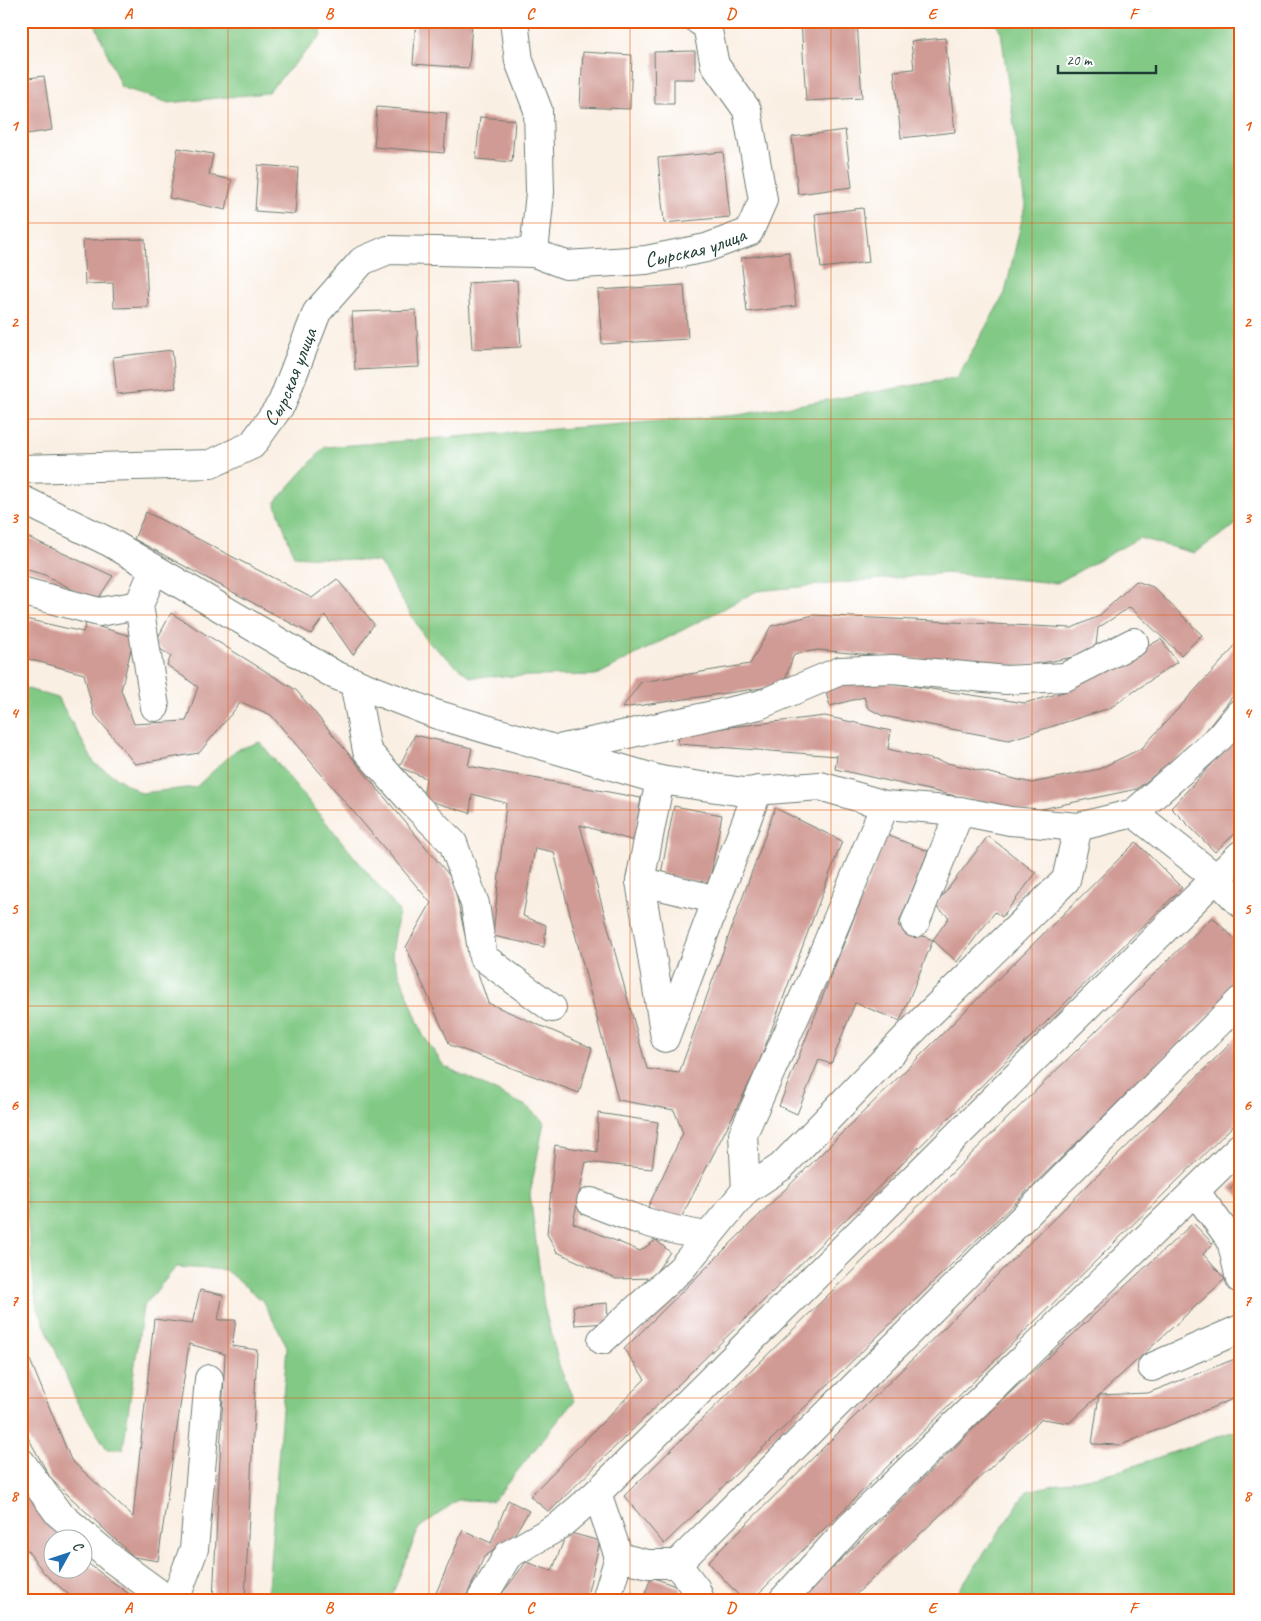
<svg xmlns="http://www.w3.org/2000/svg" width="1261" height="1621" viewBox="0 0 1261 1621" font-family="Caveat,sans-serif">
<style>
.green{fill:#81c985;stroke:#50835c}
.building{fill:#d19b95}
.lines{fill:none;stroke-linecap:round;stroke-linejoin:round}
.minor-casing{stroke:#6c7b71;stroke-width:30}
.minor{stroke:#fff;stroke-width:28}
.grid{fill:none;stroke:#e8590c;stroke-width:1;stroke-opacity:0.55}
.labels{text-anchor:middle;dominant-baseline:central;stroke-width:5;stroke-linejoin:round;paint-order:stroke}
.street-label{font-size:21px;fill:#1f3d34;stroke:#fff}
.neatline{fill:none;stroke:#e8590c;stroke-width:2}
.grid-label{font-size:16px;text-anchor:middle;font-weight:bold;fill:#e8590c}
</style>
<rect width="100%" height="100%" fill="#fff"/>
<filter id="ink" filterUnits="userSpaceOnUse"><feTurbulence type="fractalNoise" baseFrequency=".02" numOctaves="2"/><feDisplacementMap in="SourceGraphic" scale="10" xChannelSelector="R" yChannelSelector="G"/><feConvolveMatrix kernelMatrix="1 2 1 2 8 2 1 2 1" color-interpolation-filters="sRGB"/></filter>
<filter id="wash" filterUnits="userSpaceOnUse"><feTurbulence type="fractalNoise" baseFrequency=".0096" numOctaves="4" result="noise"/><feDisplacementMap in="SourceGraphic" scale="20" xChannelSelector="R" yChannelSelector="G"/><feGaussianBlur stdDeviation="1.12" result="paint"/><feColorMatrix in="noise" values="0 0 0 0 0 0 0 0 0 0 0 0 0 0 0 0 0 1.4 0 .05"/><feComposite in="paint" operator="in"/></filter>
<g filter="url(#wash)">
<rect width="100%" height="100%" fill="#faefe3"/>
<g class="green">
<path d="M 94,21 L 322,21 L 321,36 L 267,93 L 169,103 L 121,87 Z"/>
<path d="M 994,21 L 1240,21 L 1240,522 L 1194,553 L 1139,538 L 1057,583 L 945,573 L 757,591 L 597,675 L 470,677 L 427,641 L 379,562 L 294,556 L 275,502 L 325,447 L 738,415 L 957,378 L 1005,293 L 1025,206 L 1001,32 Z"/>
<path d="M 21,687 L 58,698 L 95,764 L 141,793 L 196,787 L 236,750 L 260,742 L 399,911 L 392,954 L 423,1035 L 444,1066 L 526,1106 L 544,1122 L 530,1194 L 544,1307 L 560,1368 L 574,1401 L 493,1501 L 458,1500 L 419,1528 L 390,1600 L 267,1600 L 287,1346 L 262,1300 L 225,1270 L 176,1267 L 143,1307 L 123,1449 L 107,1449 L 77,1402 L 36,1304 L 21,1161 Z"/>
<path d="M 1240,1429 L 1240,1600 L 952,1600 L 1027,1491 L 1122,1470 Z"/>
</g>
<g id="blocks">
<g class="building">
<path d="M 416,21 L 472,21 L 469,68 L 413,64 Z"/>
<path d="M 801,21 L 857,21 L 862,98 L 806,101 Z"/>
<path d="M 945,38 L 955,132 L 901,138 L 894,71 L 914,69 L 911,41 Z"/>
<path d="M 695,51 L 695,79 L 674,79 L 674,104 L 655,104 L 654,52 Z"/>
<path d="M 583,52 L 632,55 L 630,109 L 580,107 Z"/>
<path d="M 44,76 L 52,130 L 21,135 L 21,79 Z"/>
<path d="M 377,107 L 447,113 L 444,153 L 374,147 Z"/>
<path d="M 480,117 L 515,120 L 512,162 L 476,159 Z"/>
<path d="M 845,130 L 852,187 L 798,194 L 792,137 Z"/>
<path d="M 178,148 L 213,154 L 209,175 L 232,180 L 226,210 L 169,198 Z"/>
<path d="M 723,152 L 730,217 L 664,223 L 658,158 Z"/>
<path d="M 258,165 L 298,168 L 295,214 L 255,211 Z"/>
<path d="M 863,208 L 869,262 L 821,268 L 815,214 Z"/>
<path d="M 145,239 L 148,307 L 114,308 L 113,283 L 85,284 L 83,240 Z"/>
<path d="M 789,252 L 796,306 L 747,312 L 741,258 Z"/>
<path d="M 517,280 L 521,347 L 472,349 L 468,283 Z"/>
<path d="M 684,285 L 688,339 L 602,344 L 598,290 Z"/>
<path d="M 416,310 L 419,367 L 355,370 L 352,312 Z"/>
<path d="M 172,350 L 176,388 L 117,394 L 113,357 Z"/>
<path d="M 146,512 L 312,598 L 337,579 L 374,624 L 353,655 L 325,615 L 311,634 L 134,539 Z"/>
<path d="M 21,534 L 113,576 L 96,602 L 45,575 L 21,568 Z"/>
<path d="M 1136,581 L 1153,587 L 1202,635 L 1181,655 L 1130,607 L 1098,628 L 1095,653 L 1014,668 L 818,650 L 794,654 L 783,685 L 622,708 L 641,682 L 750,664 L 771,626 L 813,615 L 1072,628 L 1099,616 Z"/>
<path d="M 171,613 L 296,690 L 453,880 L 465,935 L 488,1003 L 592,1048 L 579,1093 L 450,1045 L 406,947 L 431,903 L 271,715 L 241,702 L 199,753 L 135,764 L 94,714 L 84,674 L 21,657 L 21,618 L 83,632 L 86,623 L 134,637 L 121,690 L 134,724 L 186,721 L 198,687 L 167,665 L 171,656 L 154,645 Z"/>
<path d="M 1240,636 L 1240,687 L 1197,742 L 1137,789 L 1027,812 L 835,769 L 837,756 L 678,744 L 679,733 L 825,716 L 891,731 L 888,749 L 1032,783 L 1099,769 L 1142,748 L 1232,650 Z"/>
<path d="M 1161,639 L 1177,662 L 1110,708 L 1009,740 L 883,716 L 868,708 L 864,697 L 830,706 L 824,686 L 884,682 L 1025,703 L 1067,691 Z"/>
<path d="M 1240,734 L 1240,829 L 1215,852 L 1171,808 Z"/>
<path d="M 415,735 L 472,748 L 468,766 L 641,798 L 634,841 L 580,825 L 647,1069 L 679,1073 L 775,808 L 842,841 L 757,1068 L 678,1224 L 648,1207 L 683,1133 L 674,1110 L 618,1100 L 554,852 L 535,848 L 523,916 L 546,925 L 544,947 L 493,936 L 506,803 L 472,794 L 470,813 L 423,799 L 426,778 L 399,767 Z"/>
<path d="M 674,806 L 722,815 L 709,884 L 661,874 Z"/>
<path d="M 887,835 L 928,851 L 898,926 L 933,940 L 900,1021 L 855,1003 L 831,1064 L 819,1060 L 797,1114 L 779,1106 Z"/>
<path d="M 988,836 L 1036,873 L 1002,917 L 995,912 L 957,962 L 933,940 L 949,917 L 935,906 Z"/>
<path d="M 1136,842 L 1182,888 L 549,1512 L 530,1496 L 645,1379 L 624,1349 Z"/>
<path d="M 1212,917 L 1240,944 L 1240,984 L 664,1544 L 624,1496 Z"/>
<path d="M 1240,1034 L 1240,1119 L 752,1600 L 743,1600 L 708,1562 Z"/>
<path d="M 598,1113 L 658,1122 L 652,1169 L 586,1162 L 573,1223 L 640,1251 L 656,1240 L 670,1252 L 652,1278 L 616,1279 L 557,1252 L 547,1234 L 555,1145 L 597,1152 Z"/>
<path d="M 1240,1178 L 1240,1198 L 1230,1188 Z"/>
<path d="M 1193,1223 L 1213,1244 L 1203,1254 L 1225,1279 L 1069,1423 L 1042,1419 L 850,1600 L 810,1600 L 805,1595 L 1014,1389 Z"/>
<path d="M 200,1290 L 223,1295 L 218,1320 L 236,1320 L 232,1346 L 257,1350 L 245,1600 L 213,1600 L 225,1354 L 189,1344 L 158,1561 L 134,1557 L 51,1479 L 21,1425 L 22,1316 L 28,1355 L 71,1460 L 133,1517 L 154,1319 L 192,1324 Z"/>
<path d="M 607,1303 L 608,1323 L 575,1325 L 573,1306 Z"/>
<path d="M 1240,1357 L 1240,1396 L 1121,1445 L 1092,1444 L 1099,1395 L 1148,1393 Z"/>
<path d="M 21,1482 L 64,1538 L 52,1538 L 52,1568 L 82,1568 L 82,1559 L 137,1600 L 75,1600 L 45,1574 L 21,1542 Z"/>
<path d="M 508,1500 L 529,1511 L 512,1538 L 484,1557 L 465,1600 L 433,1600 L 463,1530 L 491,1543 Z"/>
<path d="M 567,1532 L 600,1541 L 586,1600 L 497,1600 L 526,1562 L 552,1571 Z"/>
<path d="M 651,1577 L 681,1588 L 677,1600 L 628,1600 L 629,1594 L 644,1597 Z"/>
<path d="M 21,1584 L 32,1600 L 21,1600 Z"/>
</g>
</g>
</g>
<g filter="url(#ink)">
<use href="#blocks" fill-opacity="0" stroke="#6c7b71" stroke-width="1"/>
<g class="lines">
<defs>
<g id="minor">
<path id="s1" d="M 534,253 L 566,265 L 646,260 L 706,248 L 749,232 L 763,200 L 747,110 L 715,65 L 707,26 L 699,21"/>
<path id="s2" d="M 21,469 L 211,464 L 252,445 L 282,403 L 317,312 L 362,261 L 388,250 L 534,253 L 540,192 L 538,110 L 519,61 L 514,21"/>
<path d="M 21,499 L 111,543 L 335,675 L 435,714 L 660,780 L 744,792 L 820,786 L 885,805 L 960,811 L 1010,821 L 1078,827 L 1134,813 L 1220,737 L 1240,713"/>
<path d="M 154,569 L 139,605 L 155,707"/>
<path d="M 21,591 L 99,612 L 139,605"/>
<path d="M 354,682 L 367,751 L 413,803 L 453,843 L 475,904 L 483,957 L 552,1008"/>
<path d="M 559,749 L 759,705 L 840,671 L 892,669 L 1006,680 L 1065,677 L 1134,642"/>
<path d="M 660,780 L 640,881 L 665,1038 L 758,790"/>
<path d="M 1240,855 L 1216,878 L 1240,903"/>
<path d="M 640,881 L 717,900"/>
<path d="M 915,923 L 960,811"/>
<path d="M 746,1190 L 743,1134 L 819,963 L 885,805"/>
<path d="M 1195,1191 L 1231,1240 L 1240,1279"/>
<path d="M 591,1202 C 631,1218 665,1230 708,1236"/>
<path d="M 602,1340 L 681,1269 L 746,1190 L 781,1167 L 925,1018 L 1066,880 L 1078,827"/>
<path d="M 1152,1367 L 1240,1329"/>
<path d="M 21,1462 L 58,1513 L 112,1559 L 168,1600"/>
<path d="M 619,1557 L 648,1564 L 677,1564 L 696,1589 L 700,1600"/>
<path d="M 677,1564 L 1240,1001"/>
<path d="M 175,1600 L 194,1549 L 209,1379"/>
<path d="M 481,1600 L 508,1555 L 559,1526 L 597,1493"/>
<path d="M 606,1600 L 619,1557 L 597,1493 L 1216,878 L 1134,813"/>
<path d="M 783,1600 L 848,1529 L 1240,1147"/>
</g>
</defs>
<use href="#minor" class="minor-casing"/>
<use href="#minor" class="minor"/>
</g>
</g>
<path class="grid" d="M 228,21 L 228,1600M 429,21 L 429,1600M 630,21 L 630,1600M 831,21 L 831,1600M 1032,21 L 1032,1600M 21,223 L 1240,223M 21,419 L 1240,419M 21,615 L 1240,615M 21,810 L 1240,810M 21,1006 L 1240,1006M 21,1202 L 1240,1202M 21,1398 L 1240,1398"/>
<g class="labels">
<g class="street-label">
<text stroke="none"><textPath href="#s1" startOffset="165">Сырская улица</textPath></text>
<text stroke="none"><textPath href="#s2" startOffset="314">Сырская улица</textPath></text>
</g>
</g>
<rect width="1261" height="1621" fill="none" stroke="#fff" stroke-width="55"/>
<g transform="translate(68 1554) rotate(50)"><circle r="24" fill="#ffffff" stroke="#a5b1ae"/>
<path d="M0-4L9 19L0 12L-9 19Z" fill="#1f6fb2"/>
<text y="-8" font-size="14" font-weight="bold" text-anchor="middle" fill="#1f3d34">С</text>
</g>
<path d="M1058 65v8h98v-8" fill="none" stroke="#1f3d34" stroke-width="2.5"/>
<text x="1066" y="65" font-size="15" fill="#1f3d34" stroke="#ffffff" stroke-width="4" paint-order="stroke">20 m</text>
<rect x="28" y="28" width="1206" height="1566" class="neatline"/>
<g class="grid-label">
<text x="128" y="19">A</text>
<text x="329" y="19">B</text>
<text x="530" y="19">C</text>
<text x="731" y="19">D</text>
<text x="932" y="19">E</text>
<text x="1133" y="19">F</text>
<text x="14" y="131">1</text>
<text x="1247" y="131">1</text>
<text x="14" y="327">2</text>
<text x="1247" y="327">2</text>
<text x="14" y="523">3</text>
<text x="1247" y="523">3</text>
<text x="14" y="718">4</text>
<text x="1247" y="718">4</text>
<text x="14" y="914">5</text>
<text x="1247" y="914">5</text>
<text x="14" y="1110">6</text>
<text x="1247" y="1110">6</text>
<text x="14" y="1306">7</text>
<text x="1247" y="1306">7</text>
<text x="14" y="1501">8</text>
<text x="1247" y="1501">8</text>
<text x="128" y="1613">A</text>
<text x="329" y="1613">B</text>
<text x="530" y="1613">C</text>
<text x="731" y="1613">D</text>
<text x="932" y="1613">E</text>
<text x="1133" y="1613">F</text>
</g>
</svg>
